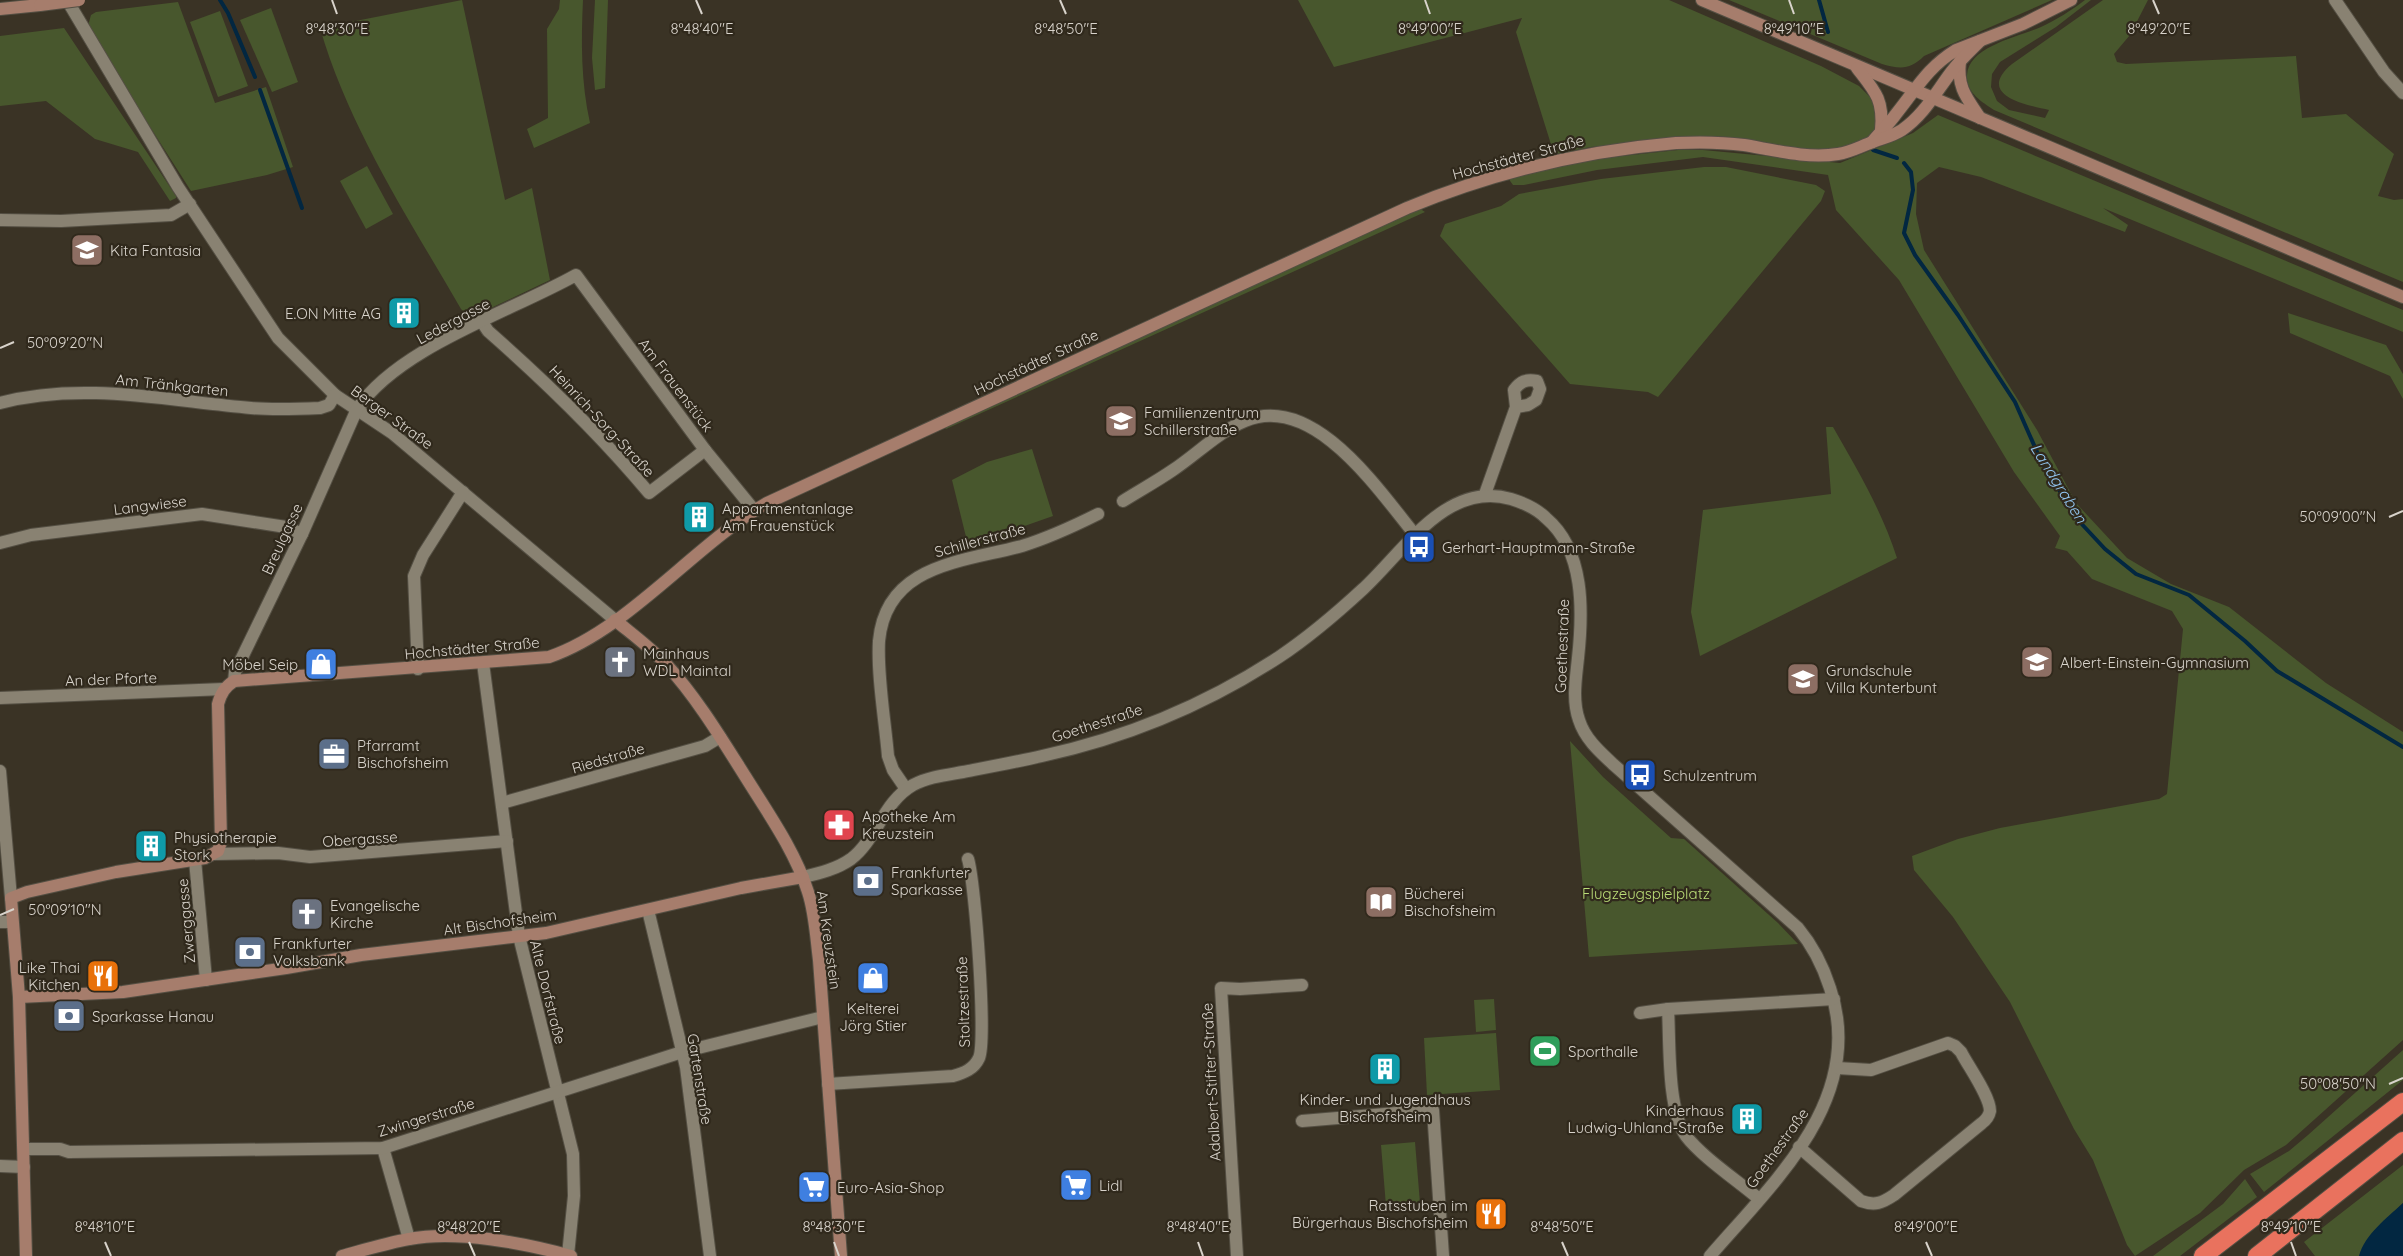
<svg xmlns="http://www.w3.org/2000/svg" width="2403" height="1256" viewBox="0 0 2403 1256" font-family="Quicksand,sans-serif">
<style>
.green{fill:#48572d}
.water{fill:#022741}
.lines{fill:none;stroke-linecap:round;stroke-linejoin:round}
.stream{stroke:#022741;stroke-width:4}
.street-casing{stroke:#544f43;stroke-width:14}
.secondary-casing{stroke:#544f43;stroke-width:14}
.highway-casing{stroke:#544f43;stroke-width:20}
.street{stroke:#898272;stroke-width:12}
.secondary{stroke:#a67d6c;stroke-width:12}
.highway{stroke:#e9725e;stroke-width:18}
.secondary-bridge-casing{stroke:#544f43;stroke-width:14;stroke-linecap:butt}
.secondary-bridge{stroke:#a67d6c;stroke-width:12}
.ticks{fill:none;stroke:#d8d3cb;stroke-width:2}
.labels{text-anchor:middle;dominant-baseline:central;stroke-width:4.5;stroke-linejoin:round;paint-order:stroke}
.street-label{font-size:15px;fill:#d8d3cb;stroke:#30291c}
.poi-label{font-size:15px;fill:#d8d3cb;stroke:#30291c;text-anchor:start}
.park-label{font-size:15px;fill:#bbde78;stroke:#30291c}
.water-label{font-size:16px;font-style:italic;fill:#92c5f0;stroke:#30291c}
.ticks-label{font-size:15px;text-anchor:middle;fill:#d8d3cb;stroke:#30291c;stroke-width:4.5;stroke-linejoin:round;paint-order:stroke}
</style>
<rect width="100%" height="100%" fill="#3a3325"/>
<g class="green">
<path d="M 462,0 L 505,200 L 532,188 L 550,280 L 470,318 L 461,309 C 409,219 349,128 320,28 Z"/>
<path d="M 560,0 L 583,0 C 581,42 581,82 590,123 L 534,148 L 527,129 L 548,118 L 547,29 L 559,9 Z"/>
<path d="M 595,0 L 608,0 L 605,88 L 595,90 L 592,58 Z"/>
<path d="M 1298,0 L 1669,0 L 1821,66 L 1859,86 L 1870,97 L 1876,108 L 1877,122 L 1873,133 L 1861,142 L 1842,149 L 1815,151 L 1729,137 L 1704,136 L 1591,147 L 1554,154 L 1516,32 L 1522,18 L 1334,67 Z"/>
<path d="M 1729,0 L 2052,0 L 1924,56 C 1910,70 1900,69 1882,64 Z"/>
<path d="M 2085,0 L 2091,0 L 2056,27 L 2000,62 L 1992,74 L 1991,87 L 1997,101 L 2009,110 L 2045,118 L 2049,110 C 2026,105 1975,95 2012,64 L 2103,0 L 2148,0 L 2130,35 L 2114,54 L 2117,62 L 2126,64 L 2296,56 L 2302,118 L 2346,114 L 2394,154 L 2378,196 L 2394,200 L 2403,199 L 2403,282 L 1994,110 C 1982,102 1966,93 1967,75 C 1969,46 2019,37 2041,27 C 2056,20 2072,10 2085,0 Z"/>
<path d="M 178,2 L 215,103 L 266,87 L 293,167 L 267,175 L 191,191 L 90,33 L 88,26 L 91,15 L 96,12 Z"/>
<path d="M 271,8 L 298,82 L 272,92 L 240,20 Z"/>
<path d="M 220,11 L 248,86 L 218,97 L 190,22 Z"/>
<path d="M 64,28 L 176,196 L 176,198 L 170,201 L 138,152 L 95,139 L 46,101 L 0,106 L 0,36 Z"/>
<path d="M 1938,115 L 2403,310 L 2403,332 L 2103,208 L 2128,225 L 2125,232 L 1981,177 L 1939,167 L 1917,183 L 1916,214 L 1924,250 L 2037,430 L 2076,503 L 2127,558 L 2171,584 L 2229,607 L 2326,683 L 2403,732 L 2403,1040 L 2286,1145 L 2244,1170 L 2200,1213 L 2135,1256 L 2127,1245 L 2093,1160 L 2074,1129 L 2010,1002 L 1953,917 L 1914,870 L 1912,856 L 1958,839 L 2000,828 L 2159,799 L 2167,794 L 2183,629 L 2172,611 L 2092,579 L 2067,551 L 2055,548 L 2060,536 L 2014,472 L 1899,280 L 1836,210 L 1828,175 L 1703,157 L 1597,170 L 1524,185 L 1513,185 L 1508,178 L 1594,159 L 1678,150 L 1703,150 L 1840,163 L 1913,133 Z"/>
<path d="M 367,166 L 393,214 L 366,229 L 340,181 Z"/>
<path d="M 1704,167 L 1726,167 L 1816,185 L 1825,191 L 1821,201 L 1658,397 L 1648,392 L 1570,384 L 1440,236 L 1445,224 L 1501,206 L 1519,194 L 1601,179 Z"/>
<path d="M 1419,208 L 1425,212 L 946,429 L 944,425 Z"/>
<path d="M 2288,313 L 2386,345 L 2403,374 L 2403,399 L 2390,376 L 2290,333 Z"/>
<path d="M 1826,427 L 1833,427 C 1857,469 1882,511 1897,558 L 1700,656 L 1691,612 L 1703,510 L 1831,494 Z"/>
<path d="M 1032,449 L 1053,516 L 1010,531 L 1006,539 L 969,549 L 952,480 L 987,462 Z"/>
<path d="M 1570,741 L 1603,777 L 1671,838 L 1684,839 L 1778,923 L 1798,944 L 1589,957 Z"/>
<path d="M 1494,999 L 1496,1030 L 1476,1032 L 1474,1000 Z"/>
<path d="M 1496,1033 L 1500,1090 L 1427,1095 L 1424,1038 Z"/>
<path d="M 2403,1050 L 2403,1080 L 2264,1192 L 2250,1174 L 2289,1151 L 2308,1135 Z"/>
<path d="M 1415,1142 L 1420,1203 L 1386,1206 L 1381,1145 Z"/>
<path d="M 2403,1165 L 2403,1203 L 2374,1231 L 2359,1256 L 2315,1256 L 2304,1242 Z"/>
<path d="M 2245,1179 L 2257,1197 L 2180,1256 L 2153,1256 L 2223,1204 Z"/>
</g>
<path class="water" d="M 2403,1203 L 2403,1256 L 2359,1256 C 2365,1234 2387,1218 2403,1203 Z"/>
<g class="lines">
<g class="stream">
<path d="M 220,0 L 228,13 L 255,77"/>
<path d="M 1819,0 L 1828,32"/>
<path d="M 260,90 L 302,208"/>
<path d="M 1873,150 L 1897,158"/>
<path d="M 1904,163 L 1911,172 L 1913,190 L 1904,233 L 1915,255 L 1958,315 L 2015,402 L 2041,461 L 2078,520 L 2105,549 L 2136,574 L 2189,595 L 2245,641 L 2277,671 L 2403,747"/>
</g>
<defs>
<g id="street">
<path d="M 67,0 L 178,187 L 278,338 L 335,395 L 392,433 L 615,620"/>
<path d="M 2335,0 L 2384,72 L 2403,93"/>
<path d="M 0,220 L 61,221 L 171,215 L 190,204"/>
<path d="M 482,322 L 488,331 C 546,382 600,434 649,493 L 705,450"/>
<path d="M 0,403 C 83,381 168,401 251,408 C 274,410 297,409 320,408 L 329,405 L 335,395"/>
<path d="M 1485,494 L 1516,407 L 1514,390 C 1521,381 1526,379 1537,381 L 1540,389 L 1536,400 L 1528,405 L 1516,407"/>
<path d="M 1123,501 C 1139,491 1157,481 1173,470 C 1197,454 1218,432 1245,421 C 1314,392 1379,491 1416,536"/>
<path d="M 0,543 L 31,535 L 202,514 L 286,527 L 302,534"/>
<path d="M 483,663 L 519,936 L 573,1154 L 574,1196 L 568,1255"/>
<path d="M 418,669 L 414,576 L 423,555 L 463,492"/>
<path d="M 234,681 L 235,672 L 302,534 L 357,409 C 399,347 510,312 576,275 L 705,450 L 754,510"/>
<path d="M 0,698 L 224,689"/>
<path d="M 0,771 L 11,898"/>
<path d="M 906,789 L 893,770 L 888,756 C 885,721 877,675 879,641 C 886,564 963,562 1022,546 C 1048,538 1074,526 1098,514"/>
<path d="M 502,803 L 705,746 L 720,737"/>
<path d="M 214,854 L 278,853 L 310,857 L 507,841"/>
<path d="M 195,860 L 206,980"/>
<path d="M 803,877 C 820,873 837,869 851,859 C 877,839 883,802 913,785 C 928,777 946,775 963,772 C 989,767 1016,762 1042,756 C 1125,738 1207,704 1279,657 C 1309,637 1337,613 1363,589 C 1404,551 1447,480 1511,499 C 1524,503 1537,509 1546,518 C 1585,551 1583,612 1578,658 C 1576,678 1572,700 1579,720 C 1585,739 1600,752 1614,765 L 1798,928 C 1813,946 1823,966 1830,988 C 1867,1097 1775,1181 1710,1256"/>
<path d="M 648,910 L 686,1067 L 710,1256"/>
<path d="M 0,922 L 11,922"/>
<path d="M 1668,1009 C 1670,1042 1667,1110 1686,1136 C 1702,1157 1738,1181 1759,1199"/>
<path d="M 1640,1013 L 1668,1009 L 1834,999"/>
<path d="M 828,1084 L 953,1076 C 964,1073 974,1069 979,1058 C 987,1040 975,882 968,859"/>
<path d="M 1302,1121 L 1433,1110 L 1443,1256"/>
<path d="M 1799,1147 L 1861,1201 C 1875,1206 1882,1203 1894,1195 L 1982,1123 C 1986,1120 1989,1116 1990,1111 C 1990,1096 1968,1066 1961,1052 L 1955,1046 L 1948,1043 L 1871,1070 L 1837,1068"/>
<path d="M 383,1148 L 409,1239"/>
<path d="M 24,1149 L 60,1149 L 69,1152 L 383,1148 L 682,1052 L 823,1017"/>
<path d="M 0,1166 L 24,1167"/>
<path d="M 1237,1256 L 1221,988 L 1240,989 L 1302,985"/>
</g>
<g id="secondary">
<path d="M 1702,0 L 2403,297"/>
<path d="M 0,9 L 40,5"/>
<path d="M 1960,61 C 1957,87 1966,97 1980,118"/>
<path d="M 1857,68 C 1875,91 1884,100 1881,130"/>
<path d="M 1872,142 C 1880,132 1889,124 1896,114 C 1917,88 1927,68 1956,50 L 2023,24 L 2071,0"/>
<path d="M 615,620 C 632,634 651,648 666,664 C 697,698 721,738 745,776 C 768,813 795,851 808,892 C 815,913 816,937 819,960 L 841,1256"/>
<path d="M 19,997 L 123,992 L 286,968 L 361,955 L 546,933 L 741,888 L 803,877"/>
<path d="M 26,1256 L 19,997 L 11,898 L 27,892 L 116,872 L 205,858 L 218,851 L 221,842 L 218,704 C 221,693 225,687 234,681 L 549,657 C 628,630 694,545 767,503 L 1407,208 C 1494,172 1582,151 1676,143 C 1698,142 1721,142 1744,145 C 1774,150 1807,159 1838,154 C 1851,152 1861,146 1873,142 C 1883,138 1893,136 1902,130 C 1924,115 1936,92 1952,71 C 1960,60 1970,51 1980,41"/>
<path d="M 342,1256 C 364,1250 387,1243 409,1239 C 457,1230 524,1243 571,1256"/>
</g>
<g id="highway">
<path d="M 2203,1256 L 2403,1102"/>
<path d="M 2257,1256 L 2403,1141"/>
</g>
</defs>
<use href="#street" class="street-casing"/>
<use href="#secondary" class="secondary-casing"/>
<use href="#highway" class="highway-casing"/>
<use href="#street" class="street"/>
<use href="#secondary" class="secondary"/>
<use href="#highway" class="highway"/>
<defs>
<path id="secondary-bridge" d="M 40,5 L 79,0"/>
</defs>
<use href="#secondary-bridge" class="secondary-bridge-casing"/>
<use href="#secondary-bridge" class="secondary-bridge"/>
</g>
<path class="ticks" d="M 332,0 L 337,14M 696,0 L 702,14M 1060,0 L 1066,14M 1425,0 L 1430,14M 1789,0 L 1794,14M 2153,0 L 2159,14M 0,348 L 14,342M 2389,517 L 2403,511M 0,915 L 14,909M 2389,1084 L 2403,1078M 105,1242 L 111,1256M 469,1242 L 475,1256M 834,1242 L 839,1256M 1198,1242 L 1203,1256M 1562,1242 L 1568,1256M 1926,1242 L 1932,1256M 2291,1242 L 2296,1256"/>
<defs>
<symbol id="school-square" viewBox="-11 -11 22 22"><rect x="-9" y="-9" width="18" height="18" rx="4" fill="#8d6e63" stroke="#30291c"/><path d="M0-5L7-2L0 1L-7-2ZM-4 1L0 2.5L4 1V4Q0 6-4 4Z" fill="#fff"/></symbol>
<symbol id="building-square" viewBox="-11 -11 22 22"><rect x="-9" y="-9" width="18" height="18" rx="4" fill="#0f9aa8" stroke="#30291c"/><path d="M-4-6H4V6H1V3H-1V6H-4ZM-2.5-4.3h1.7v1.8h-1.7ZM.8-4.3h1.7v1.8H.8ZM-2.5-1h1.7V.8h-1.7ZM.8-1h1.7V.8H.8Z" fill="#fff"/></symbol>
<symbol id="bus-square" viewBox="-11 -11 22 22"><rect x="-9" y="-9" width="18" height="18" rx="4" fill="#1a4fb4" stroke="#30291c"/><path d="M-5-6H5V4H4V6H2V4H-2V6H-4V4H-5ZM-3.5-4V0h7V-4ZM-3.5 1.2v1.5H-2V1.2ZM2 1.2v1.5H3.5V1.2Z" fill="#fff"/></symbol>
<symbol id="church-square" viewBox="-11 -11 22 22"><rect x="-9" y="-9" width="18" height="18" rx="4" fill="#6b7280" stroke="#30291c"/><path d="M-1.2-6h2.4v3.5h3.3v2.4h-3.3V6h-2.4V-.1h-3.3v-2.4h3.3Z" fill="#fff"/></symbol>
<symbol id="shop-square" viewBox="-11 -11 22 22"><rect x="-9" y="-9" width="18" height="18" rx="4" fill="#3f7fe0" stroke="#30291c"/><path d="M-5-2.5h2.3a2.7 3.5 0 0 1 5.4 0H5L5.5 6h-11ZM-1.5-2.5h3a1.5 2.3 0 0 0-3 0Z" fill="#fff"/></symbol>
<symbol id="office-square" viewBox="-11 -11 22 22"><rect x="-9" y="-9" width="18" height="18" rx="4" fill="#5c6f8a" stroke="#30291c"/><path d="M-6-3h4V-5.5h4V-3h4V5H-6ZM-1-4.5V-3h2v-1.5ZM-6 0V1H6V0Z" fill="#fff"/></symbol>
<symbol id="pharmacy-square" viewBox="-11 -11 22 22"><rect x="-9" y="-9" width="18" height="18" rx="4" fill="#e0444e" stroke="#30291c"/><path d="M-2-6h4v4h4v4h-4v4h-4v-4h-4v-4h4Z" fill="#fff"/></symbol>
<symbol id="bank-square" viewBox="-11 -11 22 22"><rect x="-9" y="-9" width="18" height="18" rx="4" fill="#5c6f8a" stroke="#30291c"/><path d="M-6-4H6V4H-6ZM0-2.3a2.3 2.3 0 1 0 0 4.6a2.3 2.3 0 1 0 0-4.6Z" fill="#fff"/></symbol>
<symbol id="library-square" viewBox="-11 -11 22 22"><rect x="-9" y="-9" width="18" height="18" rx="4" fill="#8d6e63" stroke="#30291c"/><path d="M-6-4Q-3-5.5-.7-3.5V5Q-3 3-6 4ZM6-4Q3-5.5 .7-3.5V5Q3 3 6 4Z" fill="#fff"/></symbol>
<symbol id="restaurant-square" viewBox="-11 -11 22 22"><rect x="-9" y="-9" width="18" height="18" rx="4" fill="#e8710a" stroke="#30291c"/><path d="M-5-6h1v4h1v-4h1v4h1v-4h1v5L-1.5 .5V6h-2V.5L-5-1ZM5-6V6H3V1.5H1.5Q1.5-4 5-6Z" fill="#fff"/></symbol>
<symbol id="stadium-square" viewBox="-11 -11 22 22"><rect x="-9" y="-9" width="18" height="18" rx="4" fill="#2e9e5b" stroke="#30291c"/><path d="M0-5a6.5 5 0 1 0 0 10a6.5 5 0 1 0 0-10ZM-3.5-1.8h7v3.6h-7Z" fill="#fff"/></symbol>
<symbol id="supermarket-square" viewBox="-11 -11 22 22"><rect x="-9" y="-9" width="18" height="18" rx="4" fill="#3f7fe0" stroke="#30291c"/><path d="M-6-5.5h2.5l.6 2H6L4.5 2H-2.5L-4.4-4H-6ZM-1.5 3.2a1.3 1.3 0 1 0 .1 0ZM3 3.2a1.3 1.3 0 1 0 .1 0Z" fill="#fff"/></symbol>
</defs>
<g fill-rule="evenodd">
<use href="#school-square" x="68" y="231" width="38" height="38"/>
<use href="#building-square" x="385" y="294" width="38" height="38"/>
<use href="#school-square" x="1102" y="402" width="38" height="38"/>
<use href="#building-square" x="680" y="498" width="38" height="38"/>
<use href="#bus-square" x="1400" y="528" width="38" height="38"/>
<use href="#church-square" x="601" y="643" width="38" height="38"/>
<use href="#school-square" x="2018" y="643" width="38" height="38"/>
<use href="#shop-square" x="302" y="645" width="38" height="38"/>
<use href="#school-square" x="1784" y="660" width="38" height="38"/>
<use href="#office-square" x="315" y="735" width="38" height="38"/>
<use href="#bus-square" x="1621" y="756" width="38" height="38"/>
<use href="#pharmacy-square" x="820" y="806" width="38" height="38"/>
<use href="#building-square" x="132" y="827" width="38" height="38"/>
<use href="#bank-square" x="849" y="862" width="38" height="38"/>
<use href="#library-square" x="1362" y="883" width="38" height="38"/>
<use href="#church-square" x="288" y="895" width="38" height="38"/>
<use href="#bank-square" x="231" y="933" width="38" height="38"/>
<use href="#restaurant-square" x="84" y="957" width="38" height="38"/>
<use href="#shop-square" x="854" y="959" width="38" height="38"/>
<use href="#bank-square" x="50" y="997" width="38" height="38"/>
<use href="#stadium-square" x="1526" y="1032" width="38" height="38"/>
<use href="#building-square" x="1366" y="1050" width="38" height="38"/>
<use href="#building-square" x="1728" y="1100" width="38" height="38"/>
<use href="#supermarket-square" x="1057" y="1166" width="38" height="38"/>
<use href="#supermarket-square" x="795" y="1168" width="38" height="38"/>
<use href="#restaurant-square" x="1472" y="1195" width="38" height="38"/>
</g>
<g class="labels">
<g class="street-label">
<text transform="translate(1518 157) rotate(-15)">Hochstädter Straße</text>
<text transform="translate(453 321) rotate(-28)">Ledergasse</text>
<text transform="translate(1036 362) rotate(-25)">Hochstädter Straße</text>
<text transform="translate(172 385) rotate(6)">Am Tränkgarten</text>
<text transform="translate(676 385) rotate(53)">Am Frauenstück</text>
<text transform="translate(392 417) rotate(36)">Berger Straße</text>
<text transform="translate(602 421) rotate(47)">Heinrich-Sorg-Straße</text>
<text transform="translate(150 505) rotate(-7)">Langwiese</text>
<text transform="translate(282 539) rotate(-65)">Breulgasse</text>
<text transform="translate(980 540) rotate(-15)">Schillerstraße</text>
<text transform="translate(1562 646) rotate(-88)">Goethestraße</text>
<text transform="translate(472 648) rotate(-5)">Hochstädter Straße</text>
<text transform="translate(111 679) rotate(-2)">An der Pforte</text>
<text transform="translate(1097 723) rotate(-18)">Goethestraße</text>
<text transform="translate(608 758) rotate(-16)">Riedstraße</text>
<text transform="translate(360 839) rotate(-4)">Obergasse</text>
<text transform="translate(186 921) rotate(-95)">Zwerggasse</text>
<text transform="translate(500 922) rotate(-8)">Alt Bischofsheim</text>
<text transform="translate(829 940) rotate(82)">Am Kreuzstein</text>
<text transform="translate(548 992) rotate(76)">Alte Dorfstraße</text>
<text transform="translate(963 1002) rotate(-92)">Stoltzestraße</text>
<text transform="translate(700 1079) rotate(81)">Gartenstraße</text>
<text transform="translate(1211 1082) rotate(-93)">Adalbert-Stifter-Straße</text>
<text transform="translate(426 1117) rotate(-17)">Zwingerstraße</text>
<text transform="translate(1777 1148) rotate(-54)">Goethestraße</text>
</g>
<g class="poi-label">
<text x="110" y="250">Kita Fantasia</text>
<text x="381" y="313" text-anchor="end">E.ON Mitte AG</text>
<text x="1144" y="412">Familienzentrum<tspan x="1144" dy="17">Schillerstraße</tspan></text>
<text x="722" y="508">Appartmentanlage<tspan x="722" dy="17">Am Frauenstück</tspan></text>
<text x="1442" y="547">Gerhart-Hauptmann-Straße</text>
<text x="643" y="653">Mainhaus<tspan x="643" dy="17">WDL Maintal</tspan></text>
<text x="2060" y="662">Albert-Einstein-Gymnasium</text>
<text x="298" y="664" text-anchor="end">Möbel Seip</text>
<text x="1826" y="670">Grundschule<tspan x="1826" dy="17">Villa Kunterbunt</tspan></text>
<text x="357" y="745">Pfarramt<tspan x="357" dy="17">Bischofsheim</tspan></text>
<text x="1663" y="775">Schulzentrum</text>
<text x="862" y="816">Apotheke Am<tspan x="862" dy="17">Kreuzstein</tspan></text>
<text x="174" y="837">Physiotherapie<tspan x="174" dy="17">Stork</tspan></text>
<text x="891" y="872">Frankfurter<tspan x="891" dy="17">Sparkasse</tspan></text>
<text x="1404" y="893">Bücherei<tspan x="1404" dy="17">Bischofsheim</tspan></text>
<text x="330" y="905">Evangelische<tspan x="330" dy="17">Kirche</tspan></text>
<text x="273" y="943">Frankfurter<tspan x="273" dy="17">Volksbank</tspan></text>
<text x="80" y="967" text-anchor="end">Like Thai<tspan x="80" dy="17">Kitchen</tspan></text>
<text x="873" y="1008" text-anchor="middle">Kelterei<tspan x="873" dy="17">Jörg Stier</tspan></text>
<text x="92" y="1016">Sparkasse Hanau</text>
<text x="1568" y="1051">Sporthalle</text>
<text x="1385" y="1099" text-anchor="middle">Kinder- und Jugendhaus<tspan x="1385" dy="17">Bischofsheim</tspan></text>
<text x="1724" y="1110" text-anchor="end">Kinderhaus<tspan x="1724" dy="17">Ludwig-Uhland-Straße</tspan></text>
<text x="1099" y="1185">Lidl</text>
<text x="837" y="1187">Euro-Asia-Shop</text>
<text x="1468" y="1205" text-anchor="end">Ratsstuben im<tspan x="1468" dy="17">Bürgerhaus Bischofsheim</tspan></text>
</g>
<g class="park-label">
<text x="1646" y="893">Flugzeugspielplatz</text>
</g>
<g class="water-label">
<text transform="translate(2059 483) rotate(58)">Landgraben</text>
</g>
</g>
<g class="ticks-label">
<text x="337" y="34">8°48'30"E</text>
<text x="702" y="34">8°48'40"E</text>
<text x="1066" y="34">8°48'50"E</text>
<text x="1430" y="34">8°49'00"E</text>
<text x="1794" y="34">8°49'10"E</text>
<text x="2159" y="34">8°49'20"E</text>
<text x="65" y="348">50°09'20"N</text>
<text x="2338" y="522">50°09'00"N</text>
<text x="65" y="915">50°09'10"N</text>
<text x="2338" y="1089">50°08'50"N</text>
<text x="105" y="1232">8°48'10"E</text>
<text x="469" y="1232">8°48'20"E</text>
<text x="834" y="1232">8°48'30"E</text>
<text x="1198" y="1232">8°48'40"E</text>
<text x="1562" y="1232">8°48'50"E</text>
<text x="1926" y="1232">8°49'00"E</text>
<text x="2291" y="1232">8°49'10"E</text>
</g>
</svg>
